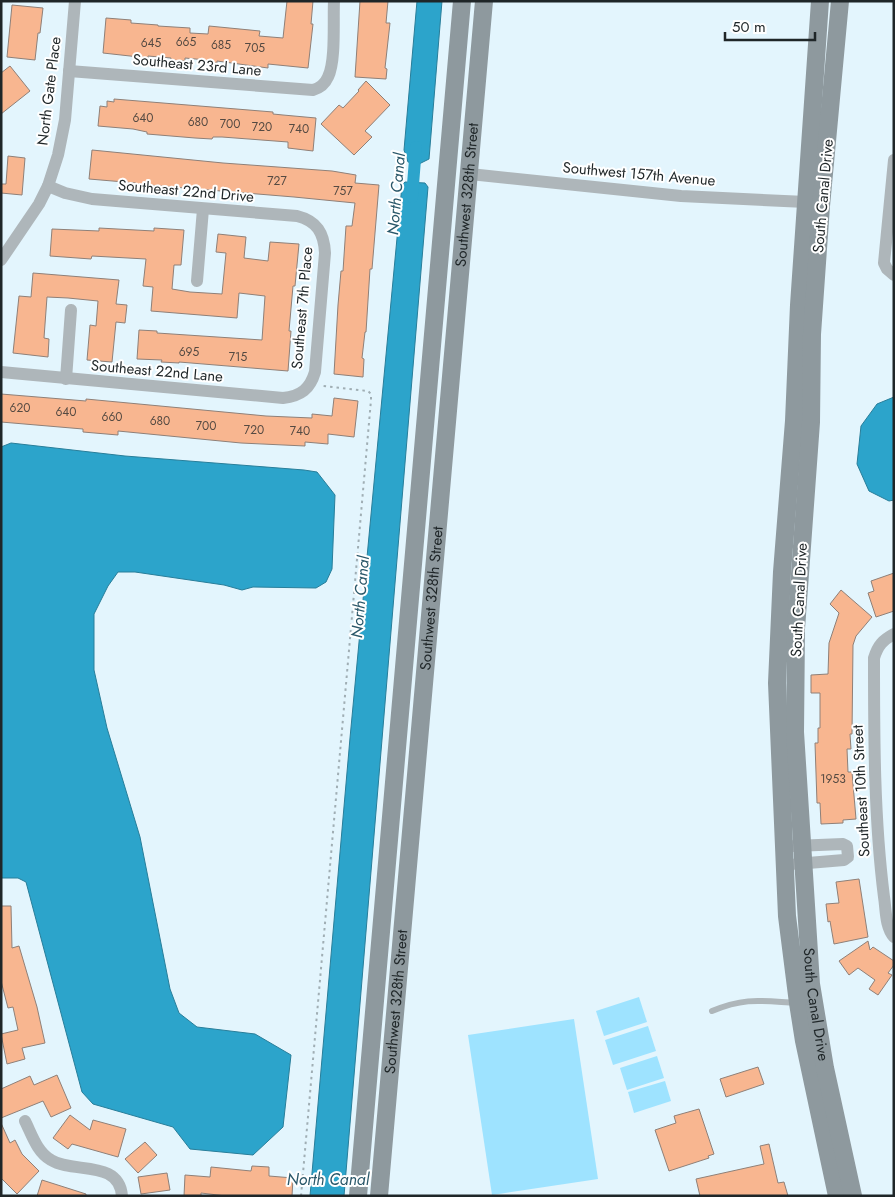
<svg xmlns="http://www.w3.org/2000/svg" width="895" height="1197" viewBox="0 0 895 1197" font-family="Jost,sans-serif">
<style>
.green{fill:#9ee3ff}
.water{fill:#2ca4cb;stroke:#287e9a}
.lines{fill:none;stroke-linecap:round;stroke-linejoin:round}
.canal{stroke:#2ca4cb;stroke-width:12}
.building{fill:#f8b690;stroke:#8f8078}
.path{stroke:#a0aeb4;stroke-width:2;stroke-dasharray:2.5 4;stroke-linecap:butt}
.lane{stroke:#aeb6ba;stroke-width:6}
.street{stroke:#aeb6ba;stroke-width:12}
.secondary{stroke:#8e999e;stroke-width:18}
.labels{text-anchor:middle;dominant-baseline:central;stroke-width:4;stroke-linejoin:round;paint-order:stroke}
.number-label{font-size:12px;fill:#554a42}
.street-label{font-size:15px;fill:#1f2628;stroke:#fff}
.water-label{font-size:16px;font-style:italic;fill:#295769;stroke:#fff}
</style>
<rect width="100%" height="100%" fill="#e3f5fd"/>
<g class="green">
<path d="M 639,997 L 647,1022 L 604,1036 L 596,1011 Z"/>
<path d="M 574,1019 L 598,1179 L 492,1195 L 468,1035 Z"/>
<path d="M 648,1026 L 656,1051 L 613,1065 L 605,1040 Z"/>
<path d="M 657,1056 L 664,1078 L 627,1090 L 620,1068 Z"/>
<path d="M 665,1081 L 671,1101 L 634,1113 L 628,1092 Z"/>
</g>
<g class="water">
<path d="M 417,1 L 442,1 L 429,159 L 419,164 L 408,162 L 404,150 Z"/>
<path d="M 405,182 L 425,183 L 428,187 L 344,1196 L 310,1196 L 350,738 L 402,185 Z"/>
<path d="M 894,397 L 894,500 L 889,501 L 869,491 L 857,464 L 861,426 L 877,404 Z"/>
<path d="M 11,443 L 125,456 L 304,470 L 317,472 L 335,495 L 332,569 L 326,582 L 316,588 L 253,587 L 242,590 L 224,585 L 135,572 L 118,572 L 108,586 L 94,614 L 94,670 L 107,728 L 140,837 L 170,989 L 179,1013 L 197,1027 L 255,1034 L 291,1055 L 283,1127 L 253,1155 L 190,1149 L 173,1127 L 93,1104 L 82,1092 L 26,882 L 18,878 L 1,878 L 1,447 Z"/>
</g>
<g class="lines">
<path class="canal" d="M 412,197 L 416,147"/>
</g>
<g class="building">
<path d="M 287,1 L 313,1 L 311,24 L 313,24 L 308,68 L 268,64 L 268,68 L 217,61 L 217,63 L 206,62 L 206,60 L 185,58 L 185,61 L 171,60 L 171,58 L 148,56 L 148,58 L 103,53 L 106,18 L 131,20 L 131,23 L 158,25 L 158,26 L 190,28 L 190,33 L 208,34 L 209,26 L 260,31 L 259,36 L 283,38 Z"/>
<path d="M 360,1 L 388,1 L 386,23 L 390,23 L 385,68 L 387,69 L 386,79 L 355,77 Z"/>
<path d="M 12,5 L 43,8 L 40,33 L 38,33 L 35,60 L 7,57 Z"/>
<path d="M 10,66 L 30,91 L 1,114 L 1,73 Z"/>
<path d="M 366,81 L 390,105 L 365,131 L 372,137 L 354,155 L 321,124 L 339,105 L 343,108 L 359,91 L 358,90 Z"/>
<path d="M 114,99 L 273,112 L 273,114 L 283,115 L 316,118 L 313,151 L 288,148 L 288,142 L 222,137 L 213,137 L 212,139 L 195,138 L 147,134 L 147,132 L 133,129 L 98,126 L 100,106 L 107,107 L 107,101 L 114,102 Z"/>
<path d="M 92,150 L 223,163 L 332,171 L 356,175 L 355,183 L 379,185 L 372,269 L 370,269 L 366,332 L 365,332 L 362,358 L 364,359 L 363,377 L 334,374 L 338,305 L 341,271 L 343,271 L 346,226 L 352,226 L 355,203 L 294,197 L 136,184 L 136,183 L 89,179 Z"/>
<path d="M 8,156 L 25,158 L 22,195 L 1,193 L 1,184 L 6,184 Z"/>
<path d="M 99,228 L 154,231 L 154,228 L 184,230 L 181,265 L 174,265 L 172,289 L 190,292 L 222,294 L 226,253 L 216,252 L 218,234 L 246,237 L 244,258 L 268,261 L 270,242 L 299,244 L 295,286 L 293,286 L 289,331 L 291,331 L 288,371 L 179,362 L 179,363 L 161,362 L 162,360 L 137,359 L 139,330 L 157,331 L 157,333 L 262,340 L 265,296 L 239,293 L 237,318 L 151,311 L 153,287 L 143,286 L 146,259 L 92,256 L 91,259 L 50,256 L 52,229 L 99,231 Z"/>
<path d="M 33,273 L 119,280 L 116,304 L 127,305 L 125,323 L 116,322 L 112,362 L 87,360 L 90,325 L 96,326 L 98,301 L 68,298 L 47,297 L 44,338 L 49,339 L 48,357 L 13,353 L 19,296 L 31,297 Z"/>
<path d="M 1,394 L 86,401 L 86,399 L 266,416 L 312,418 L 312,414 L 332,416 L 334,398 L 358,401 L 354,437 L 328,434 L 328,444 L 305,442 L 305,446 L 241,443 L 118,431 L 118,435 L 83,432 L 83,429 L 1,422 Z"/>
<path d="M 894,573 L 894,611 L 876,617 L 868,593 L 874,591 L 871,581 Z"/>
<path d="M 841,590 L 872,617 L 856,636 L 853,645 L 852,734 L 850,734 L 851,749 L 847,749 L 848,772 L 852,772 L 856,819 L 843,820 L 843,823 L 821,824 L 820,803 L 817,803 L 815,743 L 818,743 L 818,728 L 820,728 L 820,693 L 811,693 L 811,675 L 828,674 L 829,643 L 839,613 L 830,604 Z"/>
<path d="M 859,879 L 868,937 L 834,944 L 830,921 L 828,922 L 826,904 L 839,903 L 836,882 Z"/>
<path d="M 1,906 L 11,906 L 12,948 L 19,946 L 37,1007 L 45,1043 L 22,1048 L 25,1059 L 7,1064 L 1,1034 L 18,1030 L 13,1007 L 8,1008 L 1,981 Z"/>
<path d="M 868,941 L 870,950 L 873,947 L 894,961 L 894,965 L 888,973 L 892,975 L 878,995 L 869,989 L 875,980 L 858,968 L 849,975 L 839,961 Z"/>
<path d="M 758,1067 L 764,1084 L 726,1097 L 720,1079 Z"/>
<path d="M 57,1075 L 71,1108 L 51,1117 L 43,1101 L 1,1118 L 1,1089 L 30,1076 L 34,1085 Z"/>
<path d="M 699,1109 L 714,1154 L 708,1156 L 709,1158 L 669,1171 L 655,1130 L 676,1123 L 674,1116 Z"/>
<path d="M 70,1115 L 90,1130 L 93,1120 L 126,1129 L 118,1157 L 72,1144 L 68,1149 L 53,1138 Z"/>
<path d="M 1,1123 L 10,1143 L 15,1140 L 22,1154 L 39,1171 L 17,1194 L 1,1178 Z"/>
<path d="M 145,1142 L 157,1155 L 138,1173 L 125,1159 Z"/>
<path d="M 769,1144 L 778,1183 L 784,1182 L 788,1196 L 700,1196 L 696,1179 L 764,1164 L 760,1146 Z"/>
<path d="M 252,1166 L 269,1167 L 269,1176 L 293,1178 L 292,1196 L 226,1196 L 201,1193 L 201,1196 L 184,1196 L 185,1175 L 210,1177 L 211,1167 L 251,1171 Z"/>
<path d="M 167,1173 L 170,1190 L 141,1194 L 138,1177 Z"/>
<path d="M 42,1180 L 86,1194 L 86,1196 L 37,1196 Z"/>
</g>
<g class="lines">
<path class="path" d="M 301,1196 L 371,400 L 371,394 L 368,391 L 323,386"/>
<path class="lane" d="M 712,1011 C 746,997 761,1001 796,1003"/>
<g class="street">
<path d="M 69,71 L 313,90 C 320,88 325,84 328,77 C 336,61 333,20 334,1"/>
<path d="M 894,160 L 884,263 L 887,269 L 894,275"/>
<path d="M 470,174 L 681,196 L 806,202"/>
<path d="M 1,260 L 39,204 L 48,186 L 58,155 L 65,120 L 75,1"/>
<path d="M 197,281 L 203,209"/>
<path d="M 1,372 L 283,398 C 301,396 310,389 315,372 L 325,253 C 324,233 317,221 297,216 L 92,199 L 65,193 L 48,186"/>
<path d="M 66,379 L 71,310"/>
<path d="M 894,634 C 883,640 878,645 874,658 C 874,737 874,818 884,897 C 886,909 885,927 894,937"/>
<path d="M 794,846 L 843,844 L 847,846 L 848,857 L 844,860 L 796,864"/>
<path d="M 25,1121 C 32,1135 37,1152 51,1160 C 73,1174 119,1159 122,1196"/>
</g>
<g class="secondary">
<path d="M 820,1 L 799,305 L 794,421 L 782,572 L 777,683 L 787,916 L 798,1003 L 804,1041 L 837,1196"/>
<path id="s1" d="M 840,1 L 821,206 L 812,334 L 811,422 L 796,629 L 795,732 L 811,984 L 825,1068 L 853,1196"/>
<path d="M 358,1196 L 462,1"/>
<path id="s2" d="M 379,1196 L 484,1"/>
</g>
</g>
<g class="labels">
<g class="number-label">
<text x="186" y="42">665</text>
<text x="151" y="43">645</text>
<text x="221" y="45">685</text>
<text x="255" y="48">705</text>
<text x="143" y="118">640</text>
<text x="198" y="122">680</text>
<text x="230" y="124">700</text>
<text x="262" y="127">720</text>
<text x="299" y="129">740</text>
<text x="277" y="181">727</text>
<text x="343" y="191">757</text>
<text x="189" y="352">695</text>
<text x="238" y="357">715</text>
<text x="20" y="408">620</text>
<text x="66" y="412">640</text>
<text x="112" y="417">660</text>
<text x="160" y="421">680</text>
<text x="206" y="426">700</text>
<text x="254" y="430">720</text>
<text x="300" y="431">740</text>
<text x="833" y="779">1953</text>
</g>
<g class="street-label">
<text transform="translate(197 65) rotate(5)">Southeast 23rd Lane</text>
<text transform="translate(49 91) rotate(-83)">North Gate Place</text>
<text transform="translate(639 174) rotate(5)">Southwest 157th Avenue</text>
<text transform="translate(186 191) rotate(5)">Southeast 22nd Drive</text>
<text stroke="none"><textPath href="#s2" startOffset="1005">Southwest 328th Street</textPath></text>
<text transform="translate(823 196) rotate(-85)">South Canal Drive</text>
<text transform="translate(302 308) rotate(-85)">Southeast 7th Place</text>
<text transform="translate(157 371) rotate(5)">Southeast 22nd Lane</text>
<text stroke="none"><textPath href="#s2" startOffset="600">Southwest 328th Street</textPath></text>
<text transform="translate(799 600) rotate(-87)">South Canal Drive</text>
<text transform="translate(861 791) rotate(-93)">Southeast 10th Street</text>
<text stroke="none"><textPath href="#s2" startOffset="195">Southwest 328th Street</textPath></text>
<text stroke="none"><textPath href="#s1" startOffset="1006">South Canal Drive</textPath></text>
</g>
<g class="water-label">
<text transform="translate(396 194) rotate(-85)">North Canal</text>
<text transform="translate(360 597) rotate(-85)">North Canal</text>
<text x="328" y="1179">North Canal</text>
</g>
</g>
<rect width="895" height="1197" fill="none" stroke="#1f2628" stroke-width="5"/>
<path d="M725 32v8h90v-8" fill="none" stroke="#1f2628" stroke-width="2.5"/>
<text x="732" y="32" font-size="15" fill="#1f2628" stroke="#ffffff" stroke-width="4" paint-order="stroke">50 m</text>
</svg>
